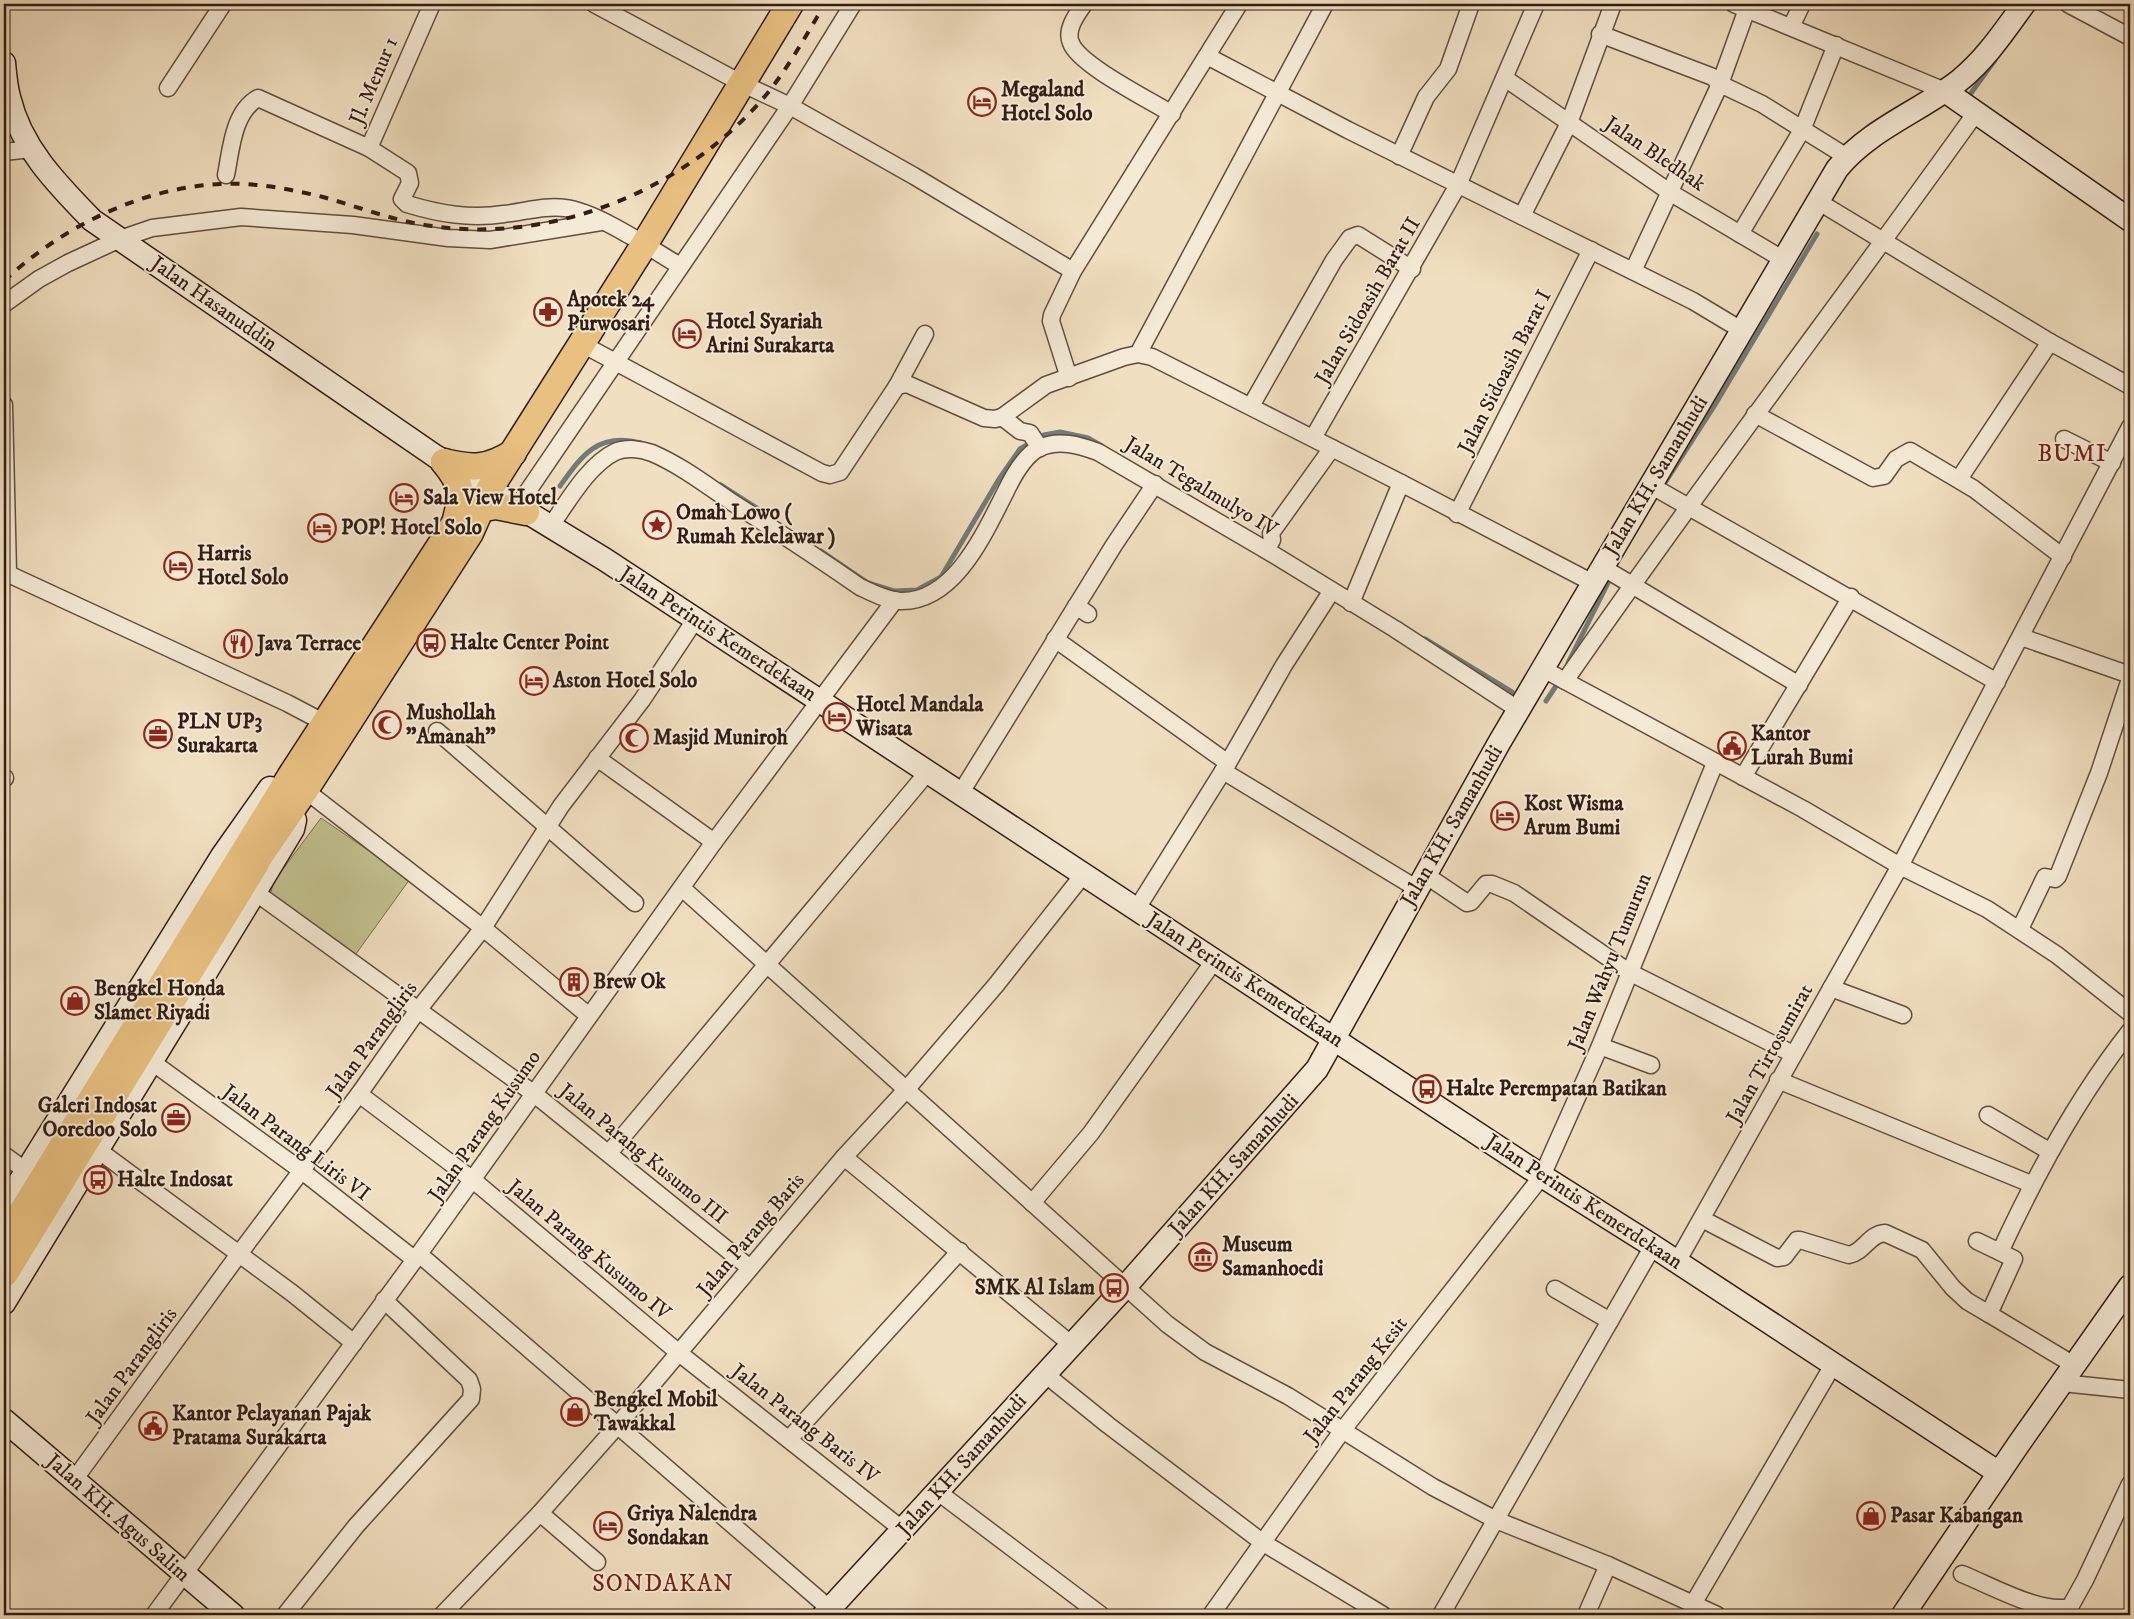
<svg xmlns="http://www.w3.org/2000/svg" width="2134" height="1619" viewBox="0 0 2134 1619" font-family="'IM FELL DW Pica',serif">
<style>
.green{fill:#c1c08d;stroke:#796e50}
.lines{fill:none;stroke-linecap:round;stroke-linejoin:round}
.stream{stroke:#727b79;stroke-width:5}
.street-casing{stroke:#614e3f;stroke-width:19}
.secondary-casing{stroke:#311d14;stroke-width:25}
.primary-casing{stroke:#311d14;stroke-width:29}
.highway-casing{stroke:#311d14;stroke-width:30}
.street{stroke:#f5ead6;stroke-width:16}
.secondary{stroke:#f5ead6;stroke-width:22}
.primary{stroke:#e8c080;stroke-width:26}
.highway{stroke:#e8c080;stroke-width:28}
.rail{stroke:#311d14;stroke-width:4;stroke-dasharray:9 9;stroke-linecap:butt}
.labels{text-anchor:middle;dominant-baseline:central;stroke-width:4;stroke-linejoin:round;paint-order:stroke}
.street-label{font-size:21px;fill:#311d14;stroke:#f5ead6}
.poi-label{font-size:21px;font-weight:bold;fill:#311d14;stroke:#f5ead6;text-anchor:start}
.quarter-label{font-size:24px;letter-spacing:1px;fill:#7a1f14;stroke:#f5ead6}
</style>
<rect width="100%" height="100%" fill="#f0dfc0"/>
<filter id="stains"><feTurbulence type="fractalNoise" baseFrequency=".004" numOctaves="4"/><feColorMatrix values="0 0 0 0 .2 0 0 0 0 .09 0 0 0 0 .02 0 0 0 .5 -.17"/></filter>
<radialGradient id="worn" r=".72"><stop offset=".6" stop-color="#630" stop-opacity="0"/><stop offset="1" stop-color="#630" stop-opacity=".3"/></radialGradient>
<path class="green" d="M 321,818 L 410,879 L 353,958 L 270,895 L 274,881 Z"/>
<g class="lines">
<g class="stream">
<path d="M 1966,100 L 1995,60"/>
<path d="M 721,485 L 760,510"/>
<path d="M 560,486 C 582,455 598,432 641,443"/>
<path d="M 1661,489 L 1713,408 L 1817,234"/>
<path d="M 821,551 L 868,583 L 894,591 L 917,590 L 941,577 L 999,479 L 1020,449 L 1044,435 L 1060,432 L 1088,438 L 1102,446"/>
<path d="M 1425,639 L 1512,692"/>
<path d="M 1568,663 L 1611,577"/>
<path d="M 1546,701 L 1560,680"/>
</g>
<defs>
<g id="street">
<path d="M 594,4 L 741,83 L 790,106 L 914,176 L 1073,271"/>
<path d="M 1084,4 C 1077,14 1065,30 1071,43 C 1079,65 1150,100 1172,114"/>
<path d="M 1734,4 L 1945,91"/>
<path d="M 2068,4 L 2130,37"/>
<path d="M 1791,27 L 1802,4"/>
<path d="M 1600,34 L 1713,77 L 1720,84 L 1762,104 L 1847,157"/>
<path d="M 1207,56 L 1348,130 L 1693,301 L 1743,331"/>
<path d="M 1506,79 L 1671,193 L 1784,260"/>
<path d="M 168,88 L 223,4"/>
<path d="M 369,148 L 432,4"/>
<path d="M 4,152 L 31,149"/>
<path d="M 1399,156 L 1426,97 L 1448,69 L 1471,4"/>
<path d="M 226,175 C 231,150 233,112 258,98 L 369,148 L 408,173 L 410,183 L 402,199 L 407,204 C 440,214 470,219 504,214 C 524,212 545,205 565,208 C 598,212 651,249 680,266"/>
<path d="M 1819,202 L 2050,342 L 2130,386"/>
<path d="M 1522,216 L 1569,123 L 1613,4"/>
<path d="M 1740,234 L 1802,130 L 1836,45"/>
<path d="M 1633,271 L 1720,84 L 1747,9"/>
<path d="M 4,304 L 39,279 L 68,263 L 120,239 L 152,228 L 241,217 L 353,225 L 448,238 L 490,240 L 601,222"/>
<path d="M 582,344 L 822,473 L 830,475 L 840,472 L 897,386 L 907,384 L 984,418 L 995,419 L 1002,417 L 1046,385 L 1124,357 L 1138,354 L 1152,357 L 1401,483 L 1593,583"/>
<path d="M 1138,354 L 1325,4"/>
<path d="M 1069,378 L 1051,321 L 1052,315 L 1073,271 L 1239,4"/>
<path d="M 897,386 L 925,334"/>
<path d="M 4,405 L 8,572"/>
<path d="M 1251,406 L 1334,260 L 1350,238 L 1358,235 L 1412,269"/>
<path d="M 1755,414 L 1873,478 L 1884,476 L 1896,459 L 1910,451 L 1974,489 L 2063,557"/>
<path d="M 1002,417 L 1020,431 L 1030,433 L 1040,448"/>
<path d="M 1313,438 L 1458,185 L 1536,4"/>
<path d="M 2064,439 L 2112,463"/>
<path d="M 1959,479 L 2050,342"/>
<path d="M 1650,485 L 1997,682"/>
<path d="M 517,507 L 790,106 L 853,4"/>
<path d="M 1457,514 L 1591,250"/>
<path d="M 550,527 C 567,503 588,465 615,452 C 626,447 641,449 652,453 C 680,465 705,484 730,501 C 774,529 818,558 860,587 C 873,593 886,600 900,601 C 954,603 984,534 1005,493 C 1012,478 1024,456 1039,448 C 1059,439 1079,445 1098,452 L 1266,550 L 1395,629 L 1519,710"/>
<path d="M 1266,550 L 1272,540 L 1271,533 L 1332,448"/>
<path d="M 1602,567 L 1799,685"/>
<path d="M 4,572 L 287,703 L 325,723"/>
<path d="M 1351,603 L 1401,483"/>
<path d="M 1076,606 L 1088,614"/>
<path d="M 2021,637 L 2130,675"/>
<path d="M 1055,639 L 1228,763"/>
<path d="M 1543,669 L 1803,809 L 1900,866 L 1987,909 L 2057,955 L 2130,1013"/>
<path d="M 1565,681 C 1698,489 1839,304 1975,114"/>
<path d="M 437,731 L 635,903"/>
<path d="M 597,758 L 714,842"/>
<path d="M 1223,771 L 1416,888"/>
<path d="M 1743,777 L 1851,597"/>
<path d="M 4,778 L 5,778"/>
<path d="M 305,790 L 483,928 L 589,1016"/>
<path d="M 960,794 L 1114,545 L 1155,484"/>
<path d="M 1424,874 L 1467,903 L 1471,902 L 1486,884 L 1492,884 L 1514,893 L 1629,972 L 1793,1054"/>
<path d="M 682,888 L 1167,1324 L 1205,1352 L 1288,1396 L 1433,1487 L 1496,1520 L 1608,1565 L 1717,1615"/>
<path d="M 255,892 L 533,1093 L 750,1268"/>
<path d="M 1136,910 L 1228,763 L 1284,665 L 1331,592"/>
<path d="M 2020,929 L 2045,877 L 2055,879 L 2058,876 L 2099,773 L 2130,679"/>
<path d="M 1831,988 L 1903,1015"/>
<path d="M 1600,1046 L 1651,1065"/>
<path d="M 152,1062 L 302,1171 L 414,1259"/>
<path d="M 1778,1080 L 2031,1184"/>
<path d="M 359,1094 L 473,1180 L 679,1353 L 903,1530"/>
<path d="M 1988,1115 L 2049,1151"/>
<path d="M 98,1150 L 292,1293 L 354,1343"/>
<path d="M 609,1153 L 927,773"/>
<path d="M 4,1155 L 26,1171"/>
<path d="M 844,1157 L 1072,1345"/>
<path d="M 1032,1203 L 1091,1133 L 1214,961"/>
<path d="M 1702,1219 L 1777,1258 L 1784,1257 L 1797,1240 L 1800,1240 L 1849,1255 C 1864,1252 1869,1234 1885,1233 L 1922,1250 L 1953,1288 L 1967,1301 L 1989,1314"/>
<path d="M 1977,1241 L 2000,1252"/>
<path d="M 419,1254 L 830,1609"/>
<path d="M 1677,1262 L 1900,866 L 2130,427"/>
<path d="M 1555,1289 L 1610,1321"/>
<path d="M 2074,1365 L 1989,1314 L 2014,1259 L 2000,1252 C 2036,1174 2077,1098 2130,1031"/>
<path d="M 1045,1374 L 1108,1425 L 1262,1542 L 1383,1615"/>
<path d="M 2062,1383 L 2130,1390"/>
<path d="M 790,1438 L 960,1251"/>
<path d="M 74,1480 L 239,1254 L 359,1094 L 418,1010 L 483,928 L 561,806 L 642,700 L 695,620"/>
<path d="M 938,1492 L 1101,1615"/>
<path d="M 540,1513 L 597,1562"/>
<path d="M 1962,1574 C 1990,1585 2040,1614 2070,1607 L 2085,1580 L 2130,1484"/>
<path d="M 1693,1604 L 1833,1365"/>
<path d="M 154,1615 L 419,1254 L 714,842 L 895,600"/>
<path d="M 285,1615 L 356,1526 L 471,1399 L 472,1389 L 469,1380 L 384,1300"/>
<path d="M 442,1615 L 540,1513 L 617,1426 L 844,1157 L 905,1091 L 996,985 L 1083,875"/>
<path d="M 1211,1615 L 1342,1431 L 1542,1176 L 1600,1046 L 1715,763"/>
<path d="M 1441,1615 L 1653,1246"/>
<path d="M 1586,1615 L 1608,1565"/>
</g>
<g id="secondary">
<path d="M 4,63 C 5,74 6,86 9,97 C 21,148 57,184 92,220 L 435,456 L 604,559 L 1542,1176 L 1653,1246 L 1999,1473"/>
<path d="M 1945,91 L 2130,220"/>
<path d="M 4,1207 L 222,856 L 270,788"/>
<path d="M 4,1303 L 255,892 L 293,829 L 295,820"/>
<path d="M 4,1420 L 233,1615"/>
<path d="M 824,1615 L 1125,1287 L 1317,1069 L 1499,743 L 1837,169 C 1869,129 1921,111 1960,80 C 1986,59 2005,30 2024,4"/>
<path d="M 1903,1615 L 2018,1445 L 2130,1286"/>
</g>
<g id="primary">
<path d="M 444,462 C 473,469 487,469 513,453"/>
<path d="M 444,462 C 463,485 463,494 455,523"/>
<path d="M 467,511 L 496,506 L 526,512"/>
<path d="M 255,863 L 305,790 L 470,533 L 489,490 L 644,245 L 790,4"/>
<path d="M 4,1241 L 290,777 L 453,526"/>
</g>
<path id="highway" d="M 4,1273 L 255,863"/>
</defs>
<use href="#street" class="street-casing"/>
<use href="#secondary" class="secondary-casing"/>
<use href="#primary" class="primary-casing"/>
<use href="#highway" class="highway-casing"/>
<use href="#street" class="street"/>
<use href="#secondary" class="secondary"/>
<use href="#primary" class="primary"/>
<use href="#highway" class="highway"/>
<path class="rail" d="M 4,281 C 62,227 140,188 220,184 C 253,182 290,189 323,197 C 359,207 394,221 432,226 C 555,244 687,189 766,95 C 789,67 806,35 825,4"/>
</g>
<defs>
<symbol id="hotel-ring" viewBox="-11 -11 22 22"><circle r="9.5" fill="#f5ead6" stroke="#8f2418" stroke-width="1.5"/><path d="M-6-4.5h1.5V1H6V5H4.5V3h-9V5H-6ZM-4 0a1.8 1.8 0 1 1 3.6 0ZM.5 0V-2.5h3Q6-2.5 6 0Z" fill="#8f2418"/></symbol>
<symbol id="pharmacy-ring" viewBox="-11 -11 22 22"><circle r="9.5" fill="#f5ead6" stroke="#8f2418" stroke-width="1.5"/><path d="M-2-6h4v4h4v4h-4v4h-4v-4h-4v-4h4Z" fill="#8f2418"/></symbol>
<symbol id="sight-ring" viewBox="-11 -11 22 22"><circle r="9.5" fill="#f5ead6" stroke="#8f2418" stroke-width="1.5"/><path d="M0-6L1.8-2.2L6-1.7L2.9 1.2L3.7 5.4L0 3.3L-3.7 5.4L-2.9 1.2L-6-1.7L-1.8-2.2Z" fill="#8f2418"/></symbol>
<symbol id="bus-ring" viewBox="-11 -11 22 22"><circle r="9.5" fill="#f5ead6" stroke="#8f2418" stroke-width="1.5"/><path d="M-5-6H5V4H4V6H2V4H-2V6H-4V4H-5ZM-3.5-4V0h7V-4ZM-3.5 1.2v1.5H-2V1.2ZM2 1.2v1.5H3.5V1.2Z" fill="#8f2418"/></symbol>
<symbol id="restaurant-ring" viewBox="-11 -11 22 22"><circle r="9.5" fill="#f5ead6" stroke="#8f2418" stroke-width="1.5"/><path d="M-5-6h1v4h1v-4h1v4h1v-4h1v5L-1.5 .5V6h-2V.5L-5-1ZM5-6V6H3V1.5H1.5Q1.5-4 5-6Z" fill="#8f2418"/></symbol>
<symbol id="mosque-ring" viewBox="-11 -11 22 22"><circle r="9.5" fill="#f5ead6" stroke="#8f2418" stroke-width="1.5"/><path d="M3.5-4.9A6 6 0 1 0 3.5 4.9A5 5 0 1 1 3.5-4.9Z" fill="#8f2418"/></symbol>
<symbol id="office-ring" viewBox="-11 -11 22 22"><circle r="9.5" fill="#f5ead6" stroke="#8f2418" stroke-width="1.5"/><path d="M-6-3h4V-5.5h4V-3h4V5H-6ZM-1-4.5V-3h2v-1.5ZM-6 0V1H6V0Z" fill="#8f2418"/></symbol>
<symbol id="civic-ring" viewBox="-11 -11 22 22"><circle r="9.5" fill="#f5ead6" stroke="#8f2418" stroke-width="1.5"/><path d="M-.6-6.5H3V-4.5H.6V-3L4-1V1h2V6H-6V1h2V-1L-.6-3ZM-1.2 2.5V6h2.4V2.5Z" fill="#8f2418"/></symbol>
<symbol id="building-ring" viewBox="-11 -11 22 22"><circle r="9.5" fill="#f5ead6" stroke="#8f2418" stroke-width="1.5"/><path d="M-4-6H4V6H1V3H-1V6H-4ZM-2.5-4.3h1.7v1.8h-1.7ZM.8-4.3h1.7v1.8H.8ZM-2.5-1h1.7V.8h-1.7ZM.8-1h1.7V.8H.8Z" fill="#8f2418"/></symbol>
<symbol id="shop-ring" viewBox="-11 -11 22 22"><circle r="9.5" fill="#f5ead6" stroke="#8f2418" stroke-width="1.5"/><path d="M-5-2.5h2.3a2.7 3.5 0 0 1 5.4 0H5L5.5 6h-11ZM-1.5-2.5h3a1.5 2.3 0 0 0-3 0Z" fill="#8f2418"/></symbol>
<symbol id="museum-ring" viewBox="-11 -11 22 22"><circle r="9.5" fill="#f5ead6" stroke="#8f2418" stroke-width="1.5"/><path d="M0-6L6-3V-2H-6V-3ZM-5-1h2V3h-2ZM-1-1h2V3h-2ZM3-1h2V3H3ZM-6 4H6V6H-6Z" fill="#8f2418"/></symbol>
</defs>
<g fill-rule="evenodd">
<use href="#hotel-ring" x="966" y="86" width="32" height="32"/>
<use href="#pharmacy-ring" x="532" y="296" width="32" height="32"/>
<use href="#hotel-ring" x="671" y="318" width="32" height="32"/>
<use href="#hotel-ring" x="388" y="482" width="32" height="32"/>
<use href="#sight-ring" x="641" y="509" width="32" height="32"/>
<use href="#hotel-ring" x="306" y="512" width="32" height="32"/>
<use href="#hotel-ring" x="162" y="550" width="32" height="32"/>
<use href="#bus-ring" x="415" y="627" width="32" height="32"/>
<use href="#restaurant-ring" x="222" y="628" width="32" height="32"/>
<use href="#hotel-ring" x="518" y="665" width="32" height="32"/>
<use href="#hotel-ring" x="821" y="701" width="32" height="32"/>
<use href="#mosque-ring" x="371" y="709" width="32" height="32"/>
<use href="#office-ring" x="142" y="718" width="32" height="32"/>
<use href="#mosque-ring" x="618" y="722" width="32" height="32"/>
<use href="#civic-ring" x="1716" y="730" width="32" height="32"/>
<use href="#hotel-ring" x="1489" y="800" width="32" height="32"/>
<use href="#building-ring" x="558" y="966" width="32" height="32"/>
<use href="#shop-ring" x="59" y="985" width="32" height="32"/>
<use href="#bus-ring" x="1411" y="1073" width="32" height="32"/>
<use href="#office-ring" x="160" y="1102" width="32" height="32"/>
<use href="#bus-ring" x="82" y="1164" width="32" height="32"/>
<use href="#museum-ring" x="1187" y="1241" width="32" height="32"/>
<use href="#bus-ring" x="1098" y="1272" width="32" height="32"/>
<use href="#shop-ring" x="559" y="1396" width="32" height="32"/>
<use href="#civic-ring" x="137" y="1410" width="32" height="32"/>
<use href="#shop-ring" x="1855" y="1500" width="32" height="32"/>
<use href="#hotel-ring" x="592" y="1510" width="32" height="32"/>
</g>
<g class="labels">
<g class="street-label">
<text transform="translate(374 81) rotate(-67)">Jl. Menur 1</text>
<text transform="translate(1655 154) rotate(34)">Jalan Bledhak</text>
<text transform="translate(1368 301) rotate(-60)">Jalan Sidoasih Barat II</text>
<text transform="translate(214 304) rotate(35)">Jalan Hasanuddin</text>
<text transform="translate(1505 372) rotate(-63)">Jalan Sidoasih Barat I</text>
<text transform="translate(1656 476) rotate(-59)">Jalan KH. Samanhudi</text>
<text transform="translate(1201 487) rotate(31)">Jalan Tegalmulyo IV</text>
<text transform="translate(718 634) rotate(33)">Jalan Perintis Kemerdekaan</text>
<text transform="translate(1452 826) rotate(-60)">Jalan KH. Samanhudi</text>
<text transform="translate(1610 962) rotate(-68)">Jalan Wahyu Tumurun</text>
<text transform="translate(1245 980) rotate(33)">Jalan Perintis Kemerdekaan</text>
<text transform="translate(372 1040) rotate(-54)">Jalan Parangliris</text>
<text transform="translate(1770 1054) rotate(-61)">Jalan Tirtosumirat</text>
<text transform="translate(485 1126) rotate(-55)">Jalan Parang Kusumo</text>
<text transform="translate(296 1143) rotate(37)">Jalan Parang Liris VI</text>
<text transform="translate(643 1154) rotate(39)">Jalan Parang Kusumo III</text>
<text transform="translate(1234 1165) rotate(-48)">Jalan KH. Samanhudi</text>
<text transform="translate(1584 1202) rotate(33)">Jalan Perintis Kemerdekaan</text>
<text transform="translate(751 1235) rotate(-50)">Jalan Parang Baris</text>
<text transform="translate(589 1250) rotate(40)">Jalan Parang Kusumo IV</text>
<text transform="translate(132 1366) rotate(-54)">Jalan Parangliris</text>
<text transform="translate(1356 1380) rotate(-52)">Jalan Parang Kesit</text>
<text transform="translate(805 1424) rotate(38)">Jalan Parang Baris IV</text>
<text transform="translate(962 1465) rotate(-48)">Jalan KH. Samanhudi</text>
<text transform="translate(118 1518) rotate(41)">Jalan KH. Agus Salim</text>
</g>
<g class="poi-label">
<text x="1001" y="90">Megaland<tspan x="1001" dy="24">Hotel Solo</tspan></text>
<text x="567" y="300">Apotek 24<tspan x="567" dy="24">Purwosari</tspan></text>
<text x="706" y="322">Hotel Syariah<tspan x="706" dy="24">Arini Surakarta</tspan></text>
<text x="423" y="498">Sala View Hotel</text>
<text x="676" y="513">Omah Lowo (<tspan x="676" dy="24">Rumah Kelelawar )</tspan></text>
<text x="341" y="528">POP! Hotel Solo</text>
<text x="197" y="554">Harris<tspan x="197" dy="24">Hotel Solo</tspan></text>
<text x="450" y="643">Halte Center Point</text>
<text x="257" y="644">Java Terrace</text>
<text x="553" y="681">Aston Hotel Solo</text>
<text x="856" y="705">Hotel Mandala<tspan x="856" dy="24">Wisata</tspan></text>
<text x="406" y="713">Mushollah<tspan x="406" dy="24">"Amanah"</tspan></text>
<text x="177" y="722">PLN UP3<tspan x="177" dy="24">Surakarta</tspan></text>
<text x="1751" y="734">Kantor<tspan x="1751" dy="24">Lurah Bumi</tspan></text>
<text x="653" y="738">Masjid Muniroh</text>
<text x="1524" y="804">Kost Wisma<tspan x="1524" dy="24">Arum Bumi</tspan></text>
<text x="593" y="982">Brew Ok</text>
<text x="94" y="989">Bengkel Honda<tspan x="94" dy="24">Slamet Riyadi</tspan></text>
<text x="1446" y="1089">Halte Perempatan Batikan</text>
<text x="157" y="1106" text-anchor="end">Galeri Indosat<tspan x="157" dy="24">Ooredoo Solo</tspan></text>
<text x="117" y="1180">Halte Indosat</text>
<text x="1222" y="1245">Museum<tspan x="1222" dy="24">Samanhoedi</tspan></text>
<text x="1095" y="1288" text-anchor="end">SMK Al Islam</text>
<text x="594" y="1400">Bengkel Mobil<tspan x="594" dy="24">Tawakkal</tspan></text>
<text x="172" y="1414">Kantor Pelayanan Pajak<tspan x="172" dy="24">Pratama Surakarta</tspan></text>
<text x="627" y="1514">Griya Nalendra<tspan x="627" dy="24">Sondakan</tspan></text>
<text x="1890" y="1516">Pasar Kabangan</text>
</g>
<g class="quarter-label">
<text x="2072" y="454">BUMI</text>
<text x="663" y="1584">SONDAKAN</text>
</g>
</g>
<rect width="2134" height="1619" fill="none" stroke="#f0dfc0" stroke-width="20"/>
<rect x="5" y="5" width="2124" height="1609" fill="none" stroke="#311d14" stroke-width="2.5"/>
<rect x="10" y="10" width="2114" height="1599" fill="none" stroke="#311d14"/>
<rect width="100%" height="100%" filter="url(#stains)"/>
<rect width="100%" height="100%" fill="url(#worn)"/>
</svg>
